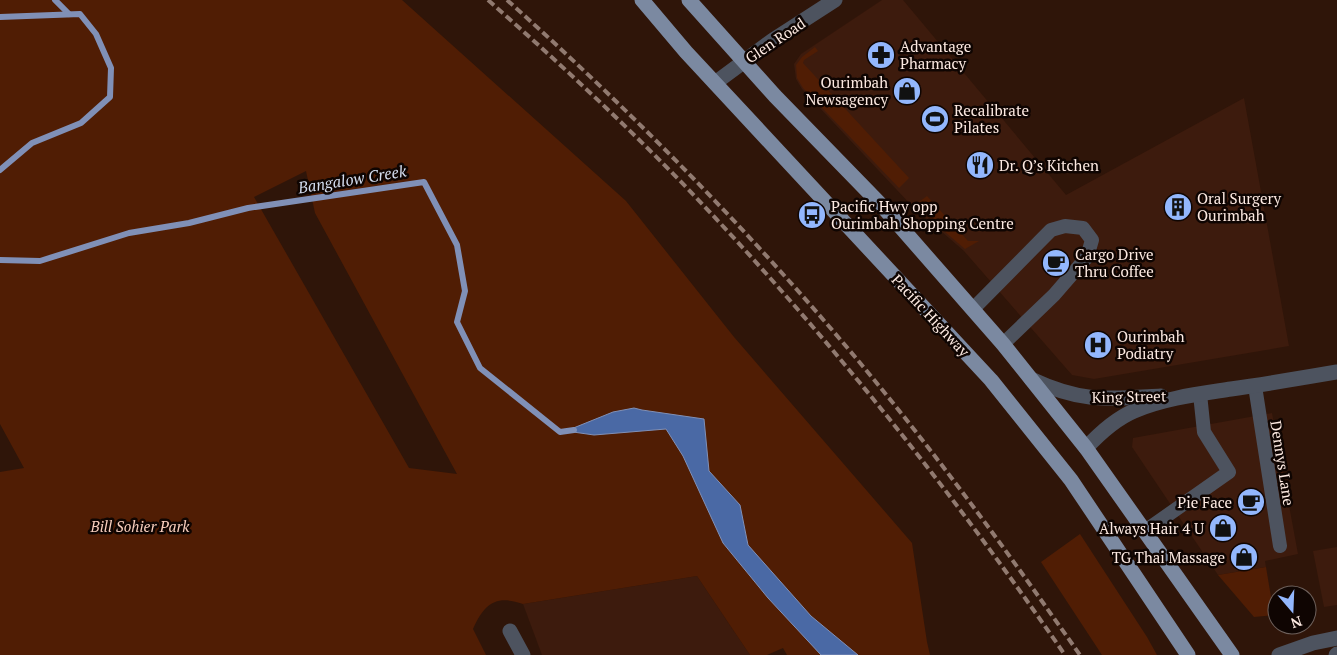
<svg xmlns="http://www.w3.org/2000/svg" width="1337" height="655" viewBox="0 0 1337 655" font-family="'PT Serif',serif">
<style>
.built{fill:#3d1b0d}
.green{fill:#501d04;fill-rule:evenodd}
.water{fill:#4a69a5;stroke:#8090b7}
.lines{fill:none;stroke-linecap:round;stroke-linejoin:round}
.stream{stroke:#8090b7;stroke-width:6}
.service{stroke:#4d535f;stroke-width:14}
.minor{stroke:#4d535f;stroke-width:15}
.primary{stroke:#7b89a1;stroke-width:15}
.rail{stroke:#917a70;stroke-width:4;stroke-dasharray:8 4;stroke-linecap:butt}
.labels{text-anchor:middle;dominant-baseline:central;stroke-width:5;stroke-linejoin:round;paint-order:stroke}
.street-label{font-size:15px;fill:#fdeae2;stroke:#0f0502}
.poi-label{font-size:15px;fill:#fdeae2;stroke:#0f0502;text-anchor:start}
.park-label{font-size:15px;font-style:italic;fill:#f9cfbe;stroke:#0f0502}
.water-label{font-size:16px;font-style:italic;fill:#d5def0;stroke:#0f0502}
</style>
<rect width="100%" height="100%" fill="#2f1509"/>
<g class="built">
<path d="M 882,0 L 903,0 L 1066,195 L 1244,98 L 1289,346 L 1094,379 L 1072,375 L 964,251 L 912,206 L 802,89 L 796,79 L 794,64 L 801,54 Z"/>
<path d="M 1272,413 L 1298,554 L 1265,561 L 1266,567 L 1218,575 L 1132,447 L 1133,438 Z"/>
<path d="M 1337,547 L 1337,605 L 1324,607 L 1313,551 Z"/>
<path d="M 697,576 L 750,655 L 542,655 L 523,604 Z"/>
</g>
<g class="green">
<path d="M 0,0 L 402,0 L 626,201 L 734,337 L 912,543 L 927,642 L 930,655 L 787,655 L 783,648 L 767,655 L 750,655 L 697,576 L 523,604 C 495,594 484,605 473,629 L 486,655 L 0,655 L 0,472 L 24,468 L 0,424 ZM 306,171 L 315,213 L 457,474 L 409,468 L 254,197 Z"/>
<path d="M 815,47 L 818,51 L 804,60 L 803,63 L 909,178 L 899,188 L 803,88 L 797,78 L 796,65 L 802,57 Z"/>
<path d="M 927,196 L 968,241 L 979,241 L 965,249 L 918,209 L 919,202 Z"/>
<path d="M 1080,534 L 1147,637 L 1157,655 L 1102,655 L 1041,562 Z"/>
<path d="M 1266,567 L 1274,615 L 1254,617 L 1218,575 Z"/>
</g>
<path class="water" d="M 634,408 L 642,410 L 704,419 L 709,471 L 740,505 L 748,545 L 811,616 L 858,655 L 821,655 L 768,598 L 723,543 L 683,456 L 666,429 L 594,435 L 566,431 L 613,412 Z"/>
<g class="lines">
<g class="stream">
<path d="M 55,0 L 69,14"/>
<path d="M 0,17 L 80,14 L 96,34 L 111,68 L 110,97 L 81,123 L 32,143 L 0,170"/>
<path d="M 0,260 L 40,261 L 129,233 L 189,223 L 248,208 L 424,182 L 457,245 L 465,291 L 457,322 L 480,368 L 560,432 L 574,430"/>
</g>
<g class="service">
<path d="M 973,309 L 1051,230 L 1065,226 L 1083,228 L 1092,240 L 1087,257 L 1054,295 L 1003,344"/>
<path d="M 1255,386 L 1280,546"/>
<path d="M 1145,531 L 1229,472 L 1204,432 L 1200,394"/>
</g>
<g class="minor">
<path d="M 715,83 L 773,40 L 835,0"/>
<path d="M 1031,379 C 1082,403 1107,399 1161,396"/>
<path d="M 1086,448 C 1100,433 1115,419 1134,411 C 1165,398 1199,394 1231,389 C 1267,384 1302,378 1337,372"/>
<path d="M 510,631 L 523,655"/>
<path d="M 1279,655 L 1313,643 L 1337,638"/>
<path d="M 1336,655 L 1337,654"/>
</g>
<g class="primary">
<path d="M 642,0 L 686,52 L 991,380 L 1071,480 L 1188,655"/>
<path d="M 689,0 L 775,96 L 884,208 L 1003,344 L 1086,448 L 1232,655"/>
</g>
<g class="rail">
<path d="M 488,0 C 556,60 623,122 686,187 C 825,332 951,490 1065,655"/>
<path d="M 507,0 C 659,136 802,285 927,446 C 980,514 1030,584 1080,655"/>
</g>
</g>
<defs>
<symbol id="pharmacy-disc" viewBox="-11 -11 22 22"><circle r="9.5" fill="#93b7fd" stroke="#0f0502"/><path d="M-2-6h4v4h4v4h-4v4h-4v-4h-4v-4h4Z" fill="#111"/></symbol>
<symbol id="shop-disc" viewBox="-11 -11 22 22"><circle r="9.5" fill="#93b7fd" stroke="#0f0502"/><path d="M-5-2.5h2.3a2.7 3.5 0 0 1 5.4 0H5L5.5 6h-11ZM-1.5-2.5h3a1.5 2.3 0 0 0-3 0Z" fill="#111"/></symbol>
<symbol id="stadium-disc" viewBox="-11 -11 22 22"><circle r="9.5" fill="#93b7fd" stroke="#0f0502"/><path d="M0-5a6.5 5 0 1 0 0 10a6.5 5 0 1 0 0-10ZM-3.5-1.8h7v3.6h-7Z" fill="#111"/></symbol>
<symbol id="restaurant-disc" viewBox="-11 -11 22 22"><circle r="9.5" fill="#93b7fd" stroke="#0f0502"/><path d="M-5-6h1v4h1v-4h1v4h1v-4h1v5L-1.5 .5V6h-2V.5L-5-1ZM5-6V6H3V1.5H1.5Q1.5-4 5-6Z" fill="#111"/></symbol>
<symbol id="building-disc" viewBox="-11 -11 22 22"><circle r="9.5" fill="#93b7fd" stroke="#0f0502"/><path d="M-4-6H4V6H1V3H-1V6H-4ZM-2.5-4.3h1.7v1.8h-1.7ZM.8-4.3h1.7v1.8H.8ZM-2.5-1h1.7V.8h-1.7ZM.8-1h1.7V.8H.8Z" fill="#111"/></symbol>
<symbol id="bus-disc" viewBox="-11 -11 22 22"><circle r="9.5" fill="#93b7fd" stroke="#0f0502"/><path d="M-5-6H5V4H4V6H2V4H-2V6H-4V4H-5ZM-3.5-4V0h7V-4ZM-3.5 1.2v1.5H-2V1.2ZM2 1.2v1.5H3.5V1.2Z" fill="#111"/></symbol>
<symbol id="cafe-disc" viewBox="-11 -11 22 22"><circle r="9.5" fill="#93b7fd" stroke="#0f0502"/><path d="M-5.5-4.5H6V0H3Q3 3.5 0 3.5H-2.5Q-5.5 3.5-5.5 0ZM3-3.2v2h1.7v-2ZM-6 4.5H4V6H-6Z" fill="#111"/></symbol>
<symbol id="hospital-disc" viewBox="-11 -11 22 22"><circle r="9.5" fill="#93b7fd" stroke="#0f0502"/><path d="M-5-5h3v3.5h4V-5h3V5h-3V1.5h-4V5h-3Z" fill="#111"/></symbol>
</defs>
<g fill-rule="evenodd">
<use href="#pharmacy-disc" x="865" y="39" width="32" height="32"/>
<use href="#shop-disc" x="891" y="75" width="32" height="32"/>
<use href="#stadium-disc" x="919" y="103" width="32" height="32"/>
<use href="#restaurant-disc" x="964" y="149" width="32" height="32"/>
<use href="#building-disc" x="1162" y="191" width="32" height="32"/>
<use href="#bus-disc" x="796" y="199" width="32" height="32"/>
<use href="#cafe-disc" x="1040" y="247" width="32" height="32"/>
<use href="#hospital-disc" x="1082" y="329" width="32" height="32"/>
<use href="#cafe-disc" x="1235" y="486" width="32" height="32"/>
<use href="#shop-disc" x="1207" y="512" width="32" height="32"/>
<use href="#shop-disc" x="1228" y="541" width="32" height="32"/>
</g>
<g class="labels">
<g class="street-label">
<text transform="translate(775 40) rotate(-34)">Glen Road</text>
<text transform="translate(931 315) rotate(47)">Pacific Highway</text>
<text transform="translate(1129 396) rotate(-1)">King Street</text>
<text transform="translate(1283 463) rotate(81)">Dennys Lane</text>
</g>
<g class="poi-label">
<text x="900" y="46">Advantage<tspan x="900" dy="17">Pharmacy</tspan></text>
<text x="888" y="82" text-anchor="end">Ourimbah<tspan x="888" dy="17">Newsagency</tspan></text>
<text x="954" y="110">Recalibrate<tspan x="954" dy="17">Pilates</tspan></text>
<text x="999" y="165">Dr. Q’s Kitchen</text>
<text x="1197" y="198">Oral Surgery<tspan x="1197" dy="17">Ourimbah</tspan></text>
<text x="831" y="206">Pacific Hwy opp<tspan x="831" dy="17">Ourimbah Shopping Centre</tspan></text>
<text x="1075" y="254">Cargo Drive<tspan x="1075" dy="17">Thru Coffee</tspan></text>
<text x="1117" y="336">Ourimbah<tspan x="1117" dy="17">Podiatry</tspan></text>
<text x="1232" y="502" text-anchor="end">Pie Face</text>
<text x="1204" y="528" text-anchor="end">Always Hair 4 U</text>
<text x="1225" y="557" text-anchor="end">TG Thai Massage</text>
</g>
<g class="park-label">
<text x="140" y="526">Bill Sohier Park</text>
</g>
<g class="water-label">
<text transform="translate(352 179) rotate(-9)">Bangalow Creek</text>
</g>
</g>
<g transform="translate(1292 610) rotate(161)"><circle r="24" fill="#0f0502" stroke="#6e615c"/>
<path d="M0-4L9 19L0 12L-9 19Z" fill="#93b7fd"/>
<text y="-8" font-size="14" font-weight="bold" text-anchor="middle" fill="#fdeae2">N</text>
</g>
</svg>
